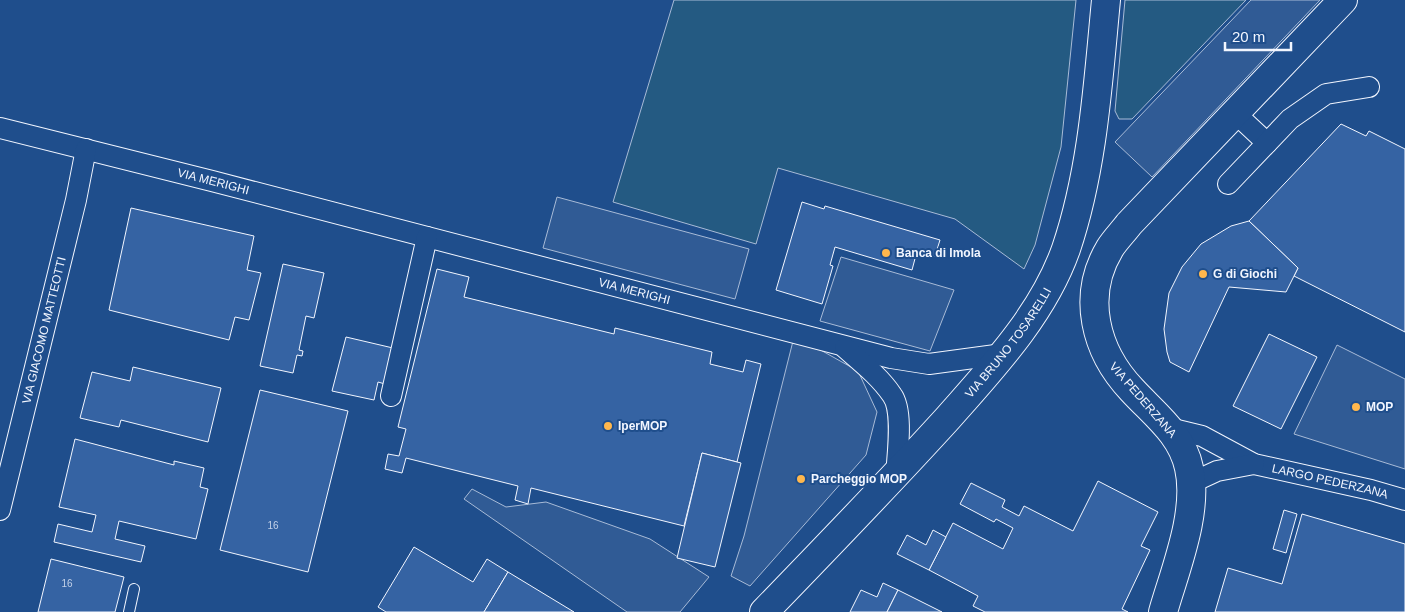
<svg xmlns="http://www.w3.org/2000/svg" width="1405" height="612" viewBox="0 0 1405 612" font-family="Arial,sans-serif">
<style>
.green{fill:#245a82;stroke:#a8bbd7}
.parking{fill:#305b95;stroke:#a8bbd7}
.building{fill:#3563a3;stroke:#f2f6ff}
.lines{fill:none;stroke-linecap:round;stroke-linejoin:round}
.service-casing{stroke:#f2f6ff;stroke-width:12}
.minor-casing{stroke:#f2f6ff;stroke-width:22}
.secondary-casing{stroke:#f2f6ff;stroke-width:30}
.primary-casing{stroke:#f2f6ff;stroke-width:30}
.service{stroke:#1f4e8c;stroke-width:10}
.minor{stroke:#1f4e8c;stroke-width:20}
.secondary{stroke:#1f4e8c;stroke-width:28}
.primary{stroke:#1f4e8c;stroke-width:28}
.poi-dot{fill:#ffb74d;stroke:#1f4e8c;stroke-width:2}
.labels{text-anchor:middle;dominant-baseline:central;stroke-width:4;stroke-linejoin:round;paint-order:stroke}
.number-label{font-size:10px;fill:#c3d1e8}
.street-label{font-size:12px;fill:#f2f6ff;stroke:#1f4e8c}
.poi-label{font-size:12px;font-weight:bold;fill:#f2f6ff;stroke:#1f4e8c;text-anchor:start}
</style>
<rect width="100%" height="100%" fill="#1f4e8c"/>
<g class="green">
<path d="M 674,0 L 1076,0 L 1061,147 L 1035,245 L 1024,269 L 955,219 L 778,168 L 756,244 L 613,202 Z"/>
<path d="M 1125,0 L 1246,0 L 1132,119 L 1119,119 L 1115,111 Z"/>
</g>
<g class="parking">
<path d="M 1251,0 L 1320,0 L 1152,177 L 1115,142 Z"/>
<path d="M 557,197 L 749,249 L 735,299 L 543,248 Z"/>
<path d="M 841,257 L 954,290 L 930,351 L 820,321 Z"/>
<path d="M 793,341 L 817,348 L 858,371 L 877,412 L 866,455 L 750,586 L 731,576 L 744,536 Z"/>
<path d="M 1337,345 L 1405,379 L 1405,469 L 1294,434 Z"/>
<path d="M 472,489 L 506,507 L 546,502 L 650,539 L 709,577 L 680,612 L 627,612 L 464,499 Z"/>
</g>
<g class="building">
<path d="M 1341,124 L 1366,136 L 1369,131 L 1405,149 L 1405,332 L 1294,276 L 1298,268 L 1249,221 Z"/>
<path d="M 802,202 L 824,209 L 825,206 L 940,240 L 935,256 L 917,251 L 912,270 L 835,247 L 830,265 L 833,266 L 822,304 L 776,290 Z"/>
<path d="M 131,208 L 254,236 L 247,270 L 261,273 L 249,320 L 235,317 L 229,340 L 109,310 Z"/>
<path d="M 1249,221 L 1298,268 L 1286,292 L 1229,287 L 1189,372 L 1170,362 L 1167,352 L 1164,329 L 1169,293 L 1182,267 L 1201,244 L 1231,226 Z"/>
<path d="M 283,264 L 324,273 L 314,318 L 306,316 L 299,350 L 303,351 L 302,356 L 297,355 L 293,373 L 260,366 Z"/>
<path d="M 437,269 L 469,277 L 464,297 L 614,334 L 615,328 L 712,352 L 710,364 L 743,372 L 746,360 L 761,364 L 737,462 L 702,453 L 684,526 L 531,488 L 528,504 L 515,500 L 518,486 L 406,458 L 402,473 L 385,469 L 388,454 L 399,456 L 406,429 L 398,427 Z"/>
<path d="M 1269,334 L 1317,357 L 1281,429 L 1233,406 Z"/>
<path d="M 346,337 L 393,348 L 385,384 L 378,382 L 374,400 L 332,391 Z"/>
<path d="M 133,367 L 221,388 L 208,442 L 121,420 L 119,427 L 80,418 L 92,372 L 130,381 Z"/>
<path d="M 260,390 L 348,411 L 308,572 L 220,550 Z"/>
<path d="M 75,439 L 174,465 L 174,461 L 204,468 L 200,487 L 208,489 L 196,539 L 119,521 L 115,539 L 145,546 L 141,562 L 54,542 L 58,524 L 92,532 L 96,515 L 59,507 Z"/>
<path d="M 702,453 L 741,463 L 715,567 L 677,558 Z"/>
<path d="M 1098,481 L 1158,512 L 1141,546 L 1150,550 L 1122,609 L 1128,612 L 985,612 L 973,606 L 978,596 L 929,570 L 953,523 L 1003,549 L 1013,528 L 996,519 L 994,522 L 960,504 L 971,483 L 1005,500 L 1002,507 L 1019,516 L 1024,506 L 1073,531 Z"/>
<path d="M 1284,510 L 1297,514 L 1286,553 L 1273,549 Z"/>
<path d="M 1302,514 L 1405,544 L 1405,612 L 1215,612 L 1228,568 L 1282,584 Z"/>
<path d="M 933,530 L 946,537 L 929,570 L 897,554 L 907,535 L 926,545 Z"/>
<path d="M 414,547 L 473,582 L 487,559 L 508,572 L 484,612 L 386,612 L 378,607 Z"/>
<path d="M 51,559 L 124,577 L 115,612 L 38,612 Z"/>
<path d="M 508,572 L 574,612 L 484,612 Z"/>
<path d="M 883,583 L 898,590 L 887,612 L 850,612 L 861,590 L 877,597 Z"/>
<path d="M 898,590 L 942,612 L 887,612 Z"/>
</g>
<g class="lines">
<defs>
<path id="service" d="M 129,612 L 134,589"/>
<g id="minor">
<path d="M 1235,113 L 1267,143"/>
<path id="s1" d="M 0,128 L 212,181 L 891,358 L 929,364 L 1003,354"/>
<path d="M 1228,184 L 1290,119 L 1326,94 L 1369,87"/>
<path d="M 845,348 C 861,362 880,377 892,395 C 904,411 897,457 896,476"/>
<path d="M 391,396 L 427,237"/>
<path id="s2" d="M 1169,428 L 1202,436 L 1254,464 L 1371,490 L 1405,500"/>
<path d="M 1191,483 L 1217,471 L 1254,464"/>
<path id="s3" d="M 0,510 L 76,200 L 86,149"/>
</g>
<path id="secondary" d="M 1163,612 C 1175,570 1199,512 1189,468 C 1182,434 1154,414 1132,390 C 1095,351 1081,296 1110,248 C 1115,240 1123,232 1129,224 L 1343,0"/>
<g id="primary">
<path id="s4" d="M 764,612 C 826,548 888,484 948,418 C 993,367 1043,314 1066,249 C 1093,169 1098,83 1106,0"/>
</g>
</defs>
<use href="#service" class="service-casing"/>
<use href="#minor" class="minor-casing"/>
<use href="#secondary" class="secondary-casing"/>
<use href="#primary" class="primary-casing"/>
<use href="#service" class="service"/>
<use href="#minor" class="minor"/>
<use href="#secondary" class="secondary"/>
<use href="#primary" class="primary"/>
</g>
<g class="poi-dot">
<circle cx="886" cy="253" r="5"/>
<circle cx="1203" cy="274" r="5"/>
<circle cx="1356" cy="407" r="5"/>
<circle cx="608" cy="426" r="5"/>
<circle cx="801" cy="479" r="5"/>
</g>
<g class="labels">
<g class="number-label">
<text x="273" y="525">16</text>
<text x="67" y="583">16</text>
</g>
<g class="street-label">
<text stroke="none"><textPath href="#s1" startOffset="220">VIA MERIGHI</textPath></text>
<text stroke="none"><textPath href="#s1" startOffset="655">VIA MERIGHI</textPath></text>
<text stroke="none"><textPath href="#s3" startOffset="185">VIA GIACOMO MATTEOTTI</textPath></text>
<text stroke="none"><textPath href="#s4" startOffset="364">VIA BRUNO TOSARELLI</textPath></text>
<text transform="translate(1143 400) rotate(49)">VIA PEDERZANA</text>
<text stroke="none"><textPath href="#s2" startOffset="171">LARGO PEDERZANA</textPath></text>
</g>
<g class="poi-label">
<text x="896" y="253">Banca di Imola</text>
<text x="1213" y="274">G di Giochi</text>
<text x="1366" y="407">MOP</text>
<text x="618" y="426">IperMOP</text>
<text x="811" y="479">Parcheggio MOP</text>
</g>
</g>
<path d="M1225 42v8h66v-8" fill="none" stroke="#f2f6ff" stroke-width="2.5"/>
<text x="1232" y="42" font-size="15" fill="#f2f6ff" stroke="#1f4e8c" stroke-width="4" paint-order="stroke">20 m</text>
</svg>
